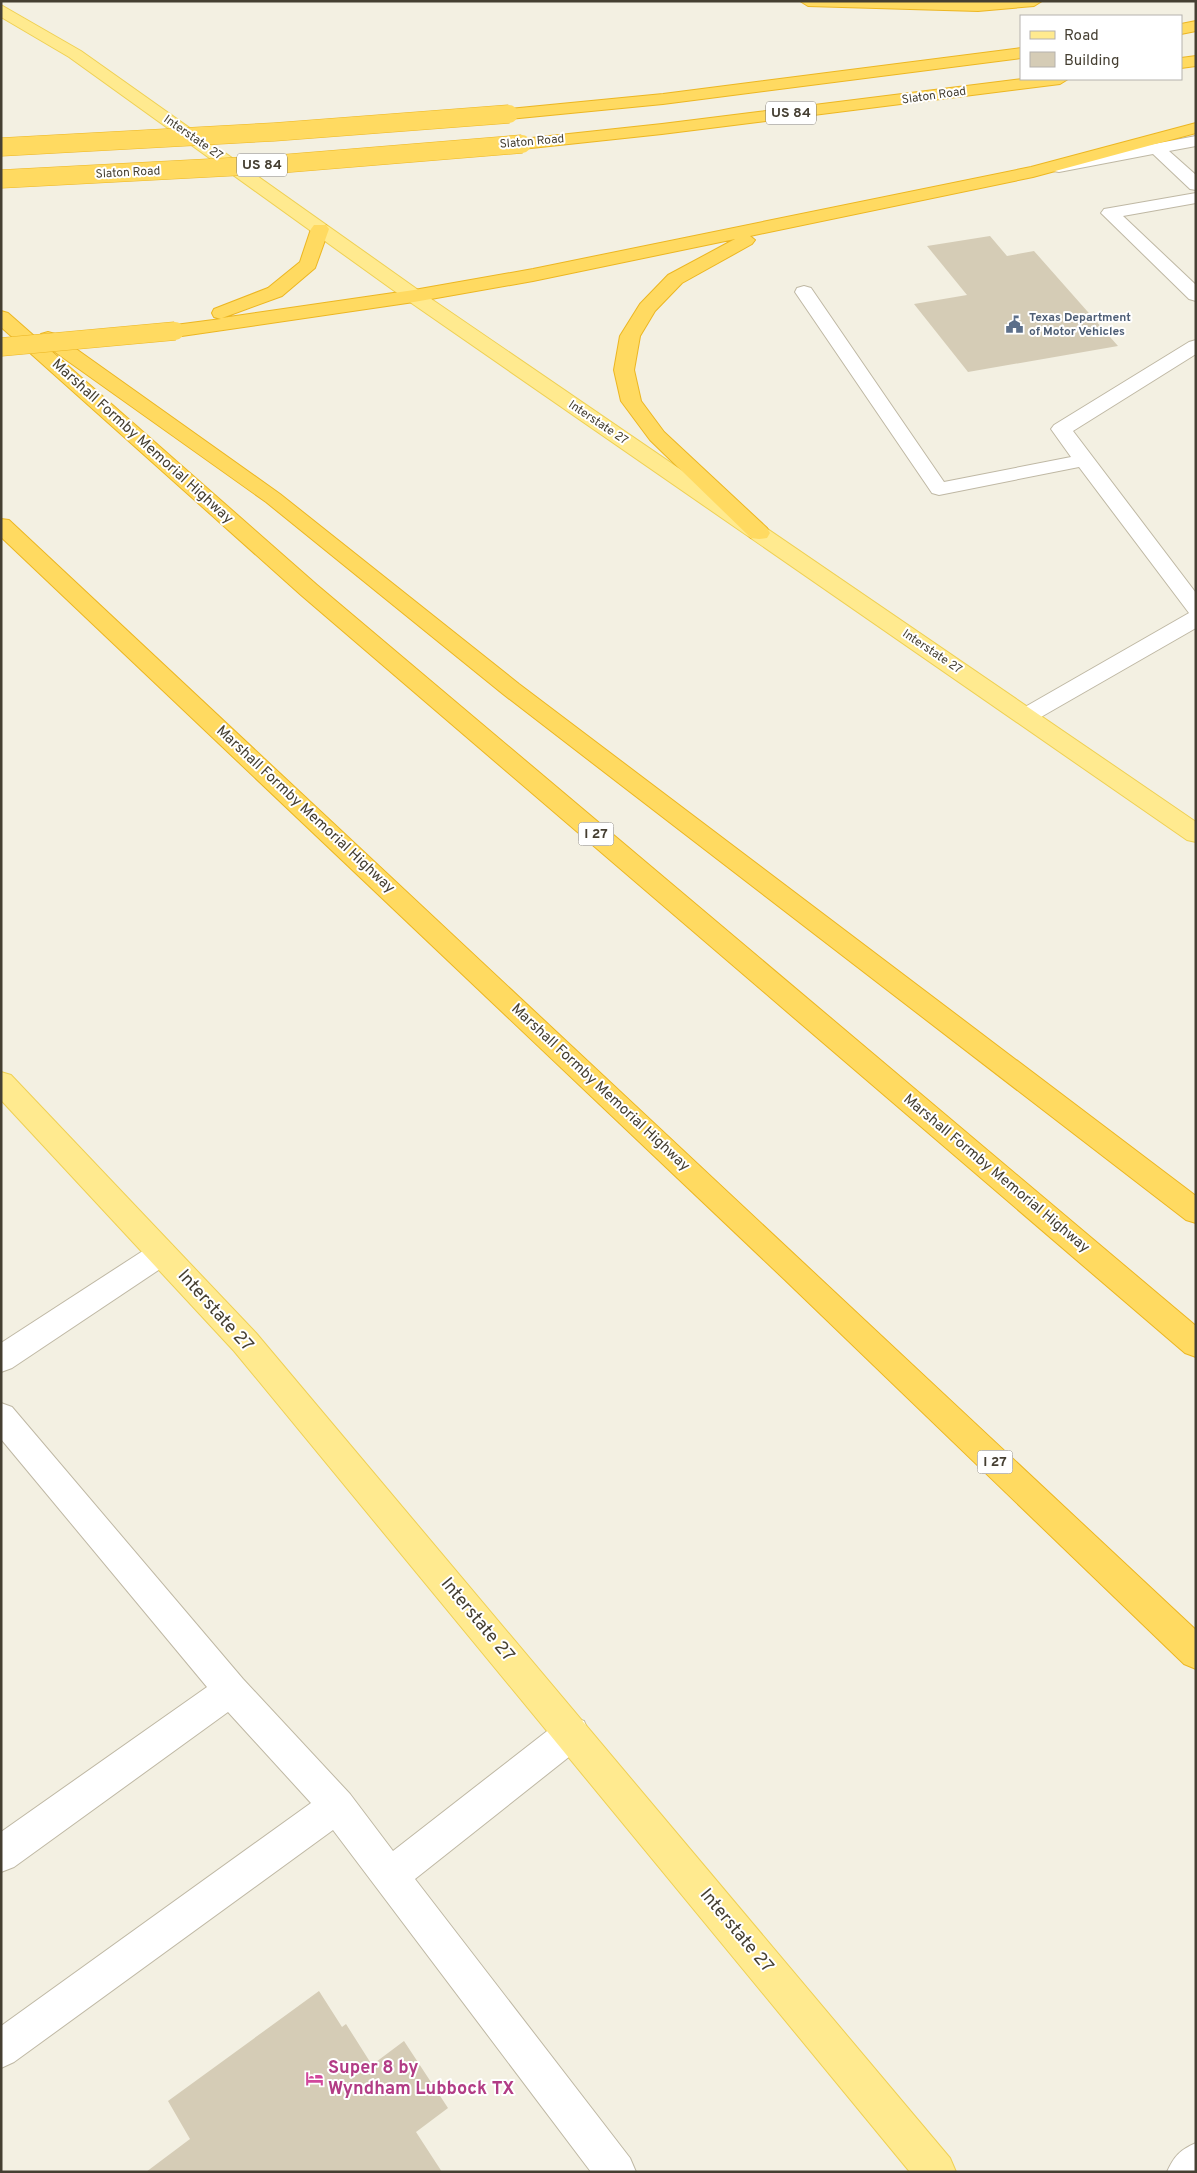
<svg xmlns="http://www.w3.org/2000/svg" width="1197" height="2173" viewBox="0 0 1197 2173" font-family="Overpass,sans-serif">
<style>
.building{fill:#d5ccb6}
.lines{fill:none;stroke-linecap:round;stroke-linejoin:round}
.minor-casing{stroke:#bfb8a4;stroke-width:2}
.major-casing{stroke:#efd054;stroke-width:2}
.highway-casing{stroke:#ecb622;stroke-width:2}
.minor{fill:#fff;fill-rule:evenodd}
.major{fill:#ffea8f;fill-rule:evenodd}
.highway{fill:#ffda61;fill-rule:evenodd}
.highway-bridge-casing{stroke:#ecb622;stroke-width:19;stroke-linecap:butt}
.highway-bridge{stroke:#ffda61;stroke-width:18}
.labels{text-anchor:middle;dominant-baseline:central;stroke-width:4;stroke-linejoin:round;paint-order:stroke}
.far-street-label{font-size:12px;fill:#453f32;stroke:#fff}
.far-service-label{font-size:12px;font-weight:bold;fill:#4e5e75;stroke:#fff;text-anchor:start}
.shield{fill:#fff;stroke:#7d7970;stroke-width:1}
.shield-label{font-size:14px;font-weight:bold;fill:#453f32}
.street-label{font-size:15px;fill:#453f32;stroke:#fff}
.near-street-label{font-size:18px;fill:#453f32;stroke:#fff}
.near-hotel-label{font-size:18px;font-weight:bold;fill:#b23c85;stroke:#fff;text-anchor:start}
</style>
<rect width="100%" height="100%" fill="#f3f0e2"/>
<g class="building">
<path d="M 990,236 L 1007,256 L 1034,251 L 1118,346 L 968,372 L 914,304 L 967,295 L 927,246 Z"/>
<path d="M 319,1991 L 342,2027 L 346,2024 L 372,2065 L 404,2041 L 448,2108 L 416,2132 L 442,2172 L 146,2172 L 190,2139 L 168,2101 Z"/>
</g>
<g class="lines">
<defs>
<g id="minor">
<path d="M 1196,136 L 1196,146 L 1169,151 L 1196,175 L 1196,190 L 1190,189 L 1153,154 L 1059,172 L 1053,171 L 1050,167 L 1053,163 L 1059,162 Z"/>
<path d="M 1196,193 L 1196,203 L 1123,216 L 1196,285 L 1196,301 L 1189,299 L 1101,213 L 1104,209 L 1110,208 Z"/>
<path d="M 804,286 L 811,288 L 944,482 L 1071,457 L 1051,429 L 1054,425 L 1189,342 L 1196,340 L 1196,354 L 1073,431 L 1196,593 L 1196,628 L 1034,721 L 1026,724 L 1018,721 L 1014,716 L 1018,711 L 1189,613 L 1079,467 L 939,495 L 932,493 L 795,292 L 797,288 Z"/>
<path d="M 162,1241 L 172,1245 L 177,1253 L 172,1261 L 12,1368 L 1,1372 L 1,1343 L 152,1245 Z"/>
<path d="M 1,1403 L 12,1407 L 243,1679 L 350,1794 L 393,1851 L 560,1721 L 572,1717 L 584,1721 L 589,1733 L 584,1745 L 415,1879 L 630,2158 L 636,2172 L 591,2172 L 333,1830 L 14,2062 L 1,2068 L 1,2026 L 311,1803 L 228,1712 L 14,1867 L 1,1872 L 1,1832 L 207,1687 L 1,1439 Z"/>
<path d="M 1196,2143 L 1196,2172 L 1167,2172 C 1174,2156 1180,2150 1196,2143 Z"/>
</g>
<g id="major">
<path d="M 1,5 L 81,51 L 421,292 L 1196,822 L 1196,842 L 1187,840 L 407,300 L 69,57 L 1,17 Z"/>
<path d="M 1,1072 L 11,1075 L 256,1333 L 950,2158 L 956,2172 L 910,2172 L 234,1351 L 1,1100 Z"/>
</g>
<g id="highway">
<path d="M 800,1 L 1042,1 L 1034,6 L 978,11 L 808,6 Z"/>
<path d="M 1196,21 L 1196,31 L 1181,34 L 1181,24 Z"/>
<path d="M 1021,48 L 1021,58 L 663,104 L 509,119 L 503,118 L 501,114 L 503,110 L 509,109 L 663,94 Z"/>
<path d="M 1196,56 L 1196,66 L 1181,68 L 1181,58 Z"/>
<path d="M 1023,79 L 1068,79 L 1060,84 L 662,134 L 522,149 L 516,148 L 513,144 L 516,140 L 522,139 L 662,124 Z"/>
<path d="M 1196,123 L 1196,133 L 1033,177 L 750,236 L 755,240 L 752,244 L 682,283 L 655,311 L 640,336 L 634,370 L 641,401 L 664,432 L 767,528 L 770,533 L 767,538 L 759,539 L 751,538 L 650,440 L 621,401 L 614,370 L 620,336 L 640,304 L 668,275 L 735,239 L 533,281 L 414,302 L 175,337 L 168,335 L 165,331 L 168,327 L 175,325 L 221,319 L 214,317 L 212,313 L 214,309 L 268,288 L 300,262 L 311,229 L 314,225 L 326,225 L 329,229 L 315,268 L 282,296 L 222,318 L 414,290 L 533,269 L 1031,167 Z"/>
<path d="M 1,311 L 8,313 L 317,585 L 1196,1326 L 1196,1357 L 1185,1353 L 301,595 L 1,327 Z"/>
<path d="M 48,332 L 55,334 L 280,494 L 519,684 L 1196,1196 L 1196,1223 L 1186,1220 L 503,694 L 266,502 L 41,342 L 38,338 L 41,334 Z"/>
<path d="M 1,519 L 9,520 L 1196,1630 L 1196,1669 L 1184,1664 L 784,1279 L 1,537 Z"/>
</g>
</defs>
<use href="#minor" class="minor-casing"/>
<use href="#major" class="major-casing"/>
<use href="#highway" class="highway-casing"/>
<use href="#minor" class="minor"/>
<use href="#major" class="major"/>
<use href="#highway" class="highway"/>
<defs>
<g id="highway-bridge">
<path d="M 1,147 L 274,132 L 509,114"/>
<path d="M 1,179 L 267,165 L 522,144"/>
<path d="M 1,347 L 175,331"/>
</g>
</defs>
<use href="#highway-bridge" class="highway-bridge-casing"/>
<use href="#highway-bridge" class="highway-bridge"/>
</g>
<defs>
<symbol id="civic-bare" viewBox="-9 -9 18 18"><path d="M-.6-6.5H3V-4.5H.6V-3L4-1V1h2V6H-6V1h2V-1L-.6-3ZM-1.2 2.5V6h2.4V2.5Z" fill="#5c6f8a" stroke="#fff" stroke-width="2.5" paint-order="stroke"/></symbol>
<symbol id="hotel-bare" viewBox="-9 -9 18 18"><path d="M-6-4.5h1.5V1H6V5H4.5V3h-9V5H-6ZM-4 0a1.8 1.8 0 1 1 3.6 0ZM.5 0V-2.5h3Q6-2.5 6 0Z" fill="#d1479c" stroke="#fff" stroke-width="2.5" paint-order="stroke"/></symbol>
</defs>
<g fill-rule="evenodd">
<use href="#civic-bare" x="1002" y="312" width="25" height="25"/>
<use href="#hotel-bare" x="302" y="2066" width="25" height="25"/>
</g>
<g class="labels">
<g class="far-street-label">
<text transform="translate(934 96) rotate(-8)">Slaton Road</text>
<text transform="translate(193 138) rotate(35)">Interstate 27</text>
<text transform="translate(532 142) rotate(-5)">Slaton Road</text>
<text transform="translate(128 173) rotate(-3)">Slaton Road</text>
<text transform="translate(598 423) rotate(34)">Interstate 27</text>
<text transform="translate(932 652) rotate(34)">Interstate 27</text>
</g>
<g class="far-service-label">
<text x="1029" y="318">Texas Department<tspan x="1029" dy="14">of Motor Vehicles</tspan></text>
</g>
<g class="shield">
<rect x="766" y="101.5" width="50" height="23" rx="4"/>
<rect x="237" y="153.5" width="50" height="23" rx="4"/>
<rect x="578.5" y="822.5" width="35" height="23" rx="4"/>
<rect x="977.5" y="1450.5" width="35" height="23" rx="4"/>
</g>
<g class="shield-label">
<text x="791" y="113">US 84</text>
<text x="262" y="165">US 84</text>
<text x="596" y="834">I 27</text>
<text x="995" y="1462">I 27</text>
</g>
<g class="street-label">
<text transform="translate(142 442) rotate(42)">Marshall Formby Memorial Highway</text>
<text transform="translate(305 810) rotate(43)">Marshall Formby Memorial Highway</text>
<text transform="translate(600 1088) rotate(43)">Marshall Formby Memorial Highway</text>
<text transform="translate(996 1174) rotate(40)">Marshall Formby Memorial Highway</text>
</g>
<g class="near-street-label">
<text transform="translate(215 1311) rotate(48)">Interstate 27</text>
<text transform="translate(477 1620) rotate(50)">Interstate 27</text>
<text transform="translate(736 1931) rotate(50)">Interstate 27</text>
</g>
<g class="near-hotel-label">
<text x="328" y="2068">Super 8 by<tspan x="328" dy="21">Wyndham Lubbock TX</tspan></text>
</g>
</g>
<rect width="1197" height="2173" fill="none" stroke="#453f32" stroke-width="5"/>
<rect x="1020" y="15" width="162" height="65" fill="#ffffff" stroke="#b5b2ad"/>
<rect x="1030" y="31" width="25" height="8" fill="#ffea8f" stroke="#b5b2ad"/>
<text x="1064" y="40" font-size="15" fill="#453f32">Road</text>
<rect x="1030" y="52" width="25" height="15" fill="#d5ccb6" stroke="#b5b2ad"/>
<text x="1064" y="65" font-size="15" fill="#453f32">Building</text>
</svg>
